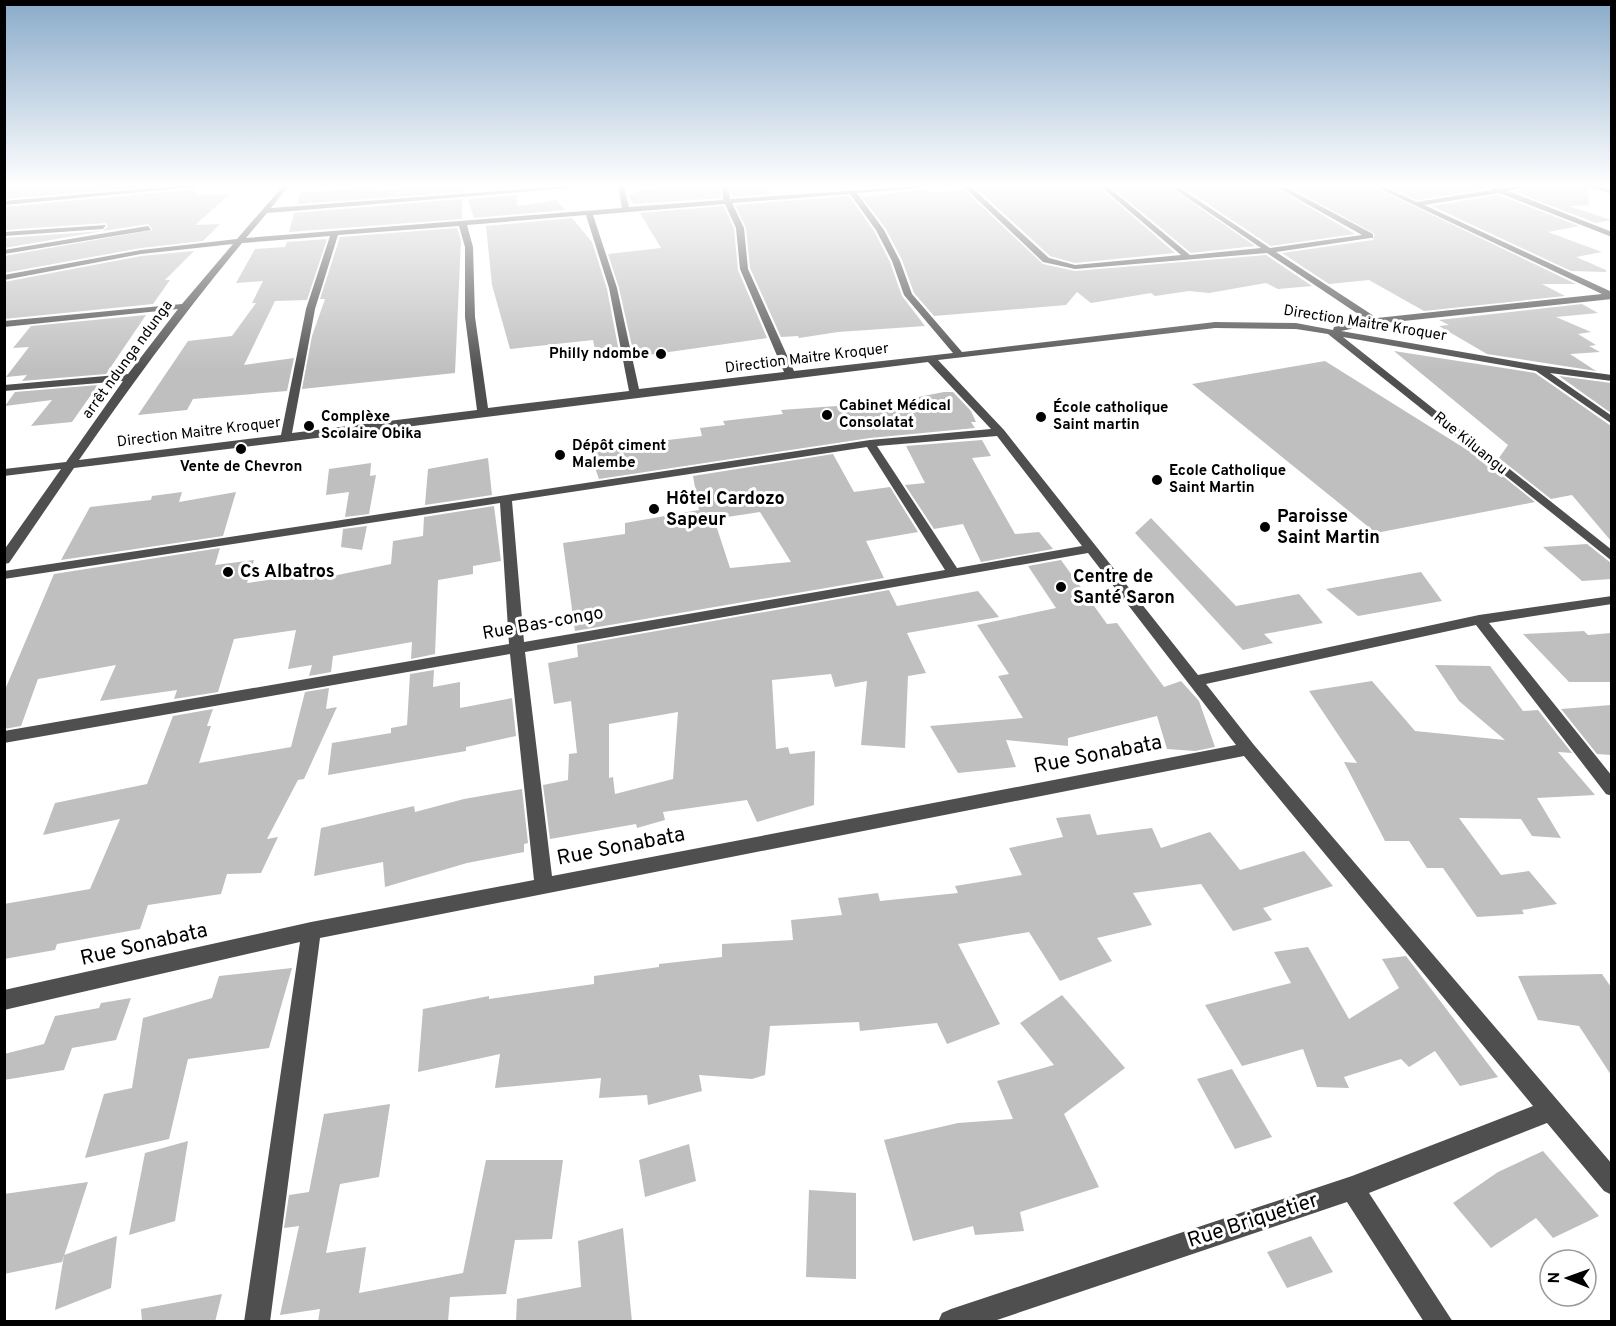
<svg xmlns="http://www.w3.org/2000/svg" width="1616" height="1326" viewBox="0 0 1616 1326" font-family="Overpass,sans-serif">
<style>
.building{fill:#bfbfbf;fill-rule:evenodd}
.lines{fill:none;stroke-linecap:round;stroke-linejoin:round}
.minor{fill:#4f4f4f;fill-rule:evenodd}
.poi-dot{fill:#000;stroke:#fff;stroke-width:2}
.labels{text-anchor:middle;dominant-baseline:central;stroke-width:6;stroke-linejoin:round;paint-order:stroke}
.far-street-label{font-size:15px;fill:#000;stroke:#fff}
.far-poi-label{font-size:15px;font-weight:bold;fill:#000;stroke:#fff;text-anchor:start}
.poi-label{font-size:18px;font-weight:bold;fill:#000;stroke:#fff;text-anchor:start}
.street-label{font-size:18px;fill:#000;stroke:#fff}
.near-street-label{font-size:21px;fill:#000;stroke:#fff}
</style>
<rect width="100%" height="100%" fill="#fff"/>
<g class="building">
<path d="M 4,186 L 159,186 L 4,199 Z"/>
<path d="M 428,186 L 463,186 L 463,192 L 297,204 L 300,193 L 374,187 L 373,191 Z"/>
<path d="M 660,186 L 720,186 L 721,198 L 634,204 L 628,195 L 637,193 L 637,190 L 660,189 Z"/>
<path d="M 730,186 L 758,186 L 775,194 L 732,197 Z"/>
<path d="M 1047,186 L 1098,186 L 1175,253 L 1075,263 L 1050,256 L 977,189 Z"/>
<path d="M 1110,186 L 1168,186 L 1255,246 L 1191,253 Z"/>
<path d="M 1181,186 L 1273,186 L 1355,234 L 1271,246 Z"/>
<path d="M 1287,186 L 1372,186 L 1576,284 L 1542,284 L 1565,296 L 1424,311 L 1369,280 L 1329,284 L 1282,253 L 1373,240 L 1375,234 Z"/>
<path d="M 1387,186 L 1484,186 L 1486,189 L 1417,200 Z"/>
<path d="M 1531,186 L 1588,186 L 1589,205 L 1569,206 L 1611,220 L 1596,223 L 1515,192 Z"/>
<path d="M 196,189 L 196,195 L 230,194 L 195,225 L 220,224 L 203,241 L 141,248 L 4,273 L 4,256 L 153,230 L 148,224 L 103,231 L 108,226 L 106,223 L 4,230 L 4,207 Z"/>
<path d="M 926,189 L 929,192 L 964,190 L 1043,264 L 1075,271 L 1266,255 L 1312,286 L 1278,289 L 1266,283 L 1209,293 L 1189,291 L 1155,296 L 1151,293 L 1091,303 L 1077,292 L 1066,305 L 934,316 L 914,293 L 902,260 L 886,229 L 862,197 Z"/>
<path d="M 517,195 L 517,206 L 556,200 L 565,210 L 474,218 L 468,199 Z"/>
<path d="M 1499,195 L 1579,226 L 1548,232 L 1602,252 L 1576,257 L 1606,270 L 1606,272 L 1571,271 L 1432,206 Z"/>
<path d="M 849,196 L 874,231 L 890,262 L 902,296 L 925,326 L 838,332 L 799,338 L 798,336 L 781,337 L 750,268 L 746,228 L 735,205 Z"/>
<path d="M 462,199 L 462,219 L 289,232 L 294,213 Z"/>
<path d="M 724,206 L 734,229 L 738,270 L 767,338 L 648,355 L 646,350 L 633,351 L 619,288 L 608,254 L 661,248 L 640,213 Z"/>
<path d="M 572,218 L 592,242 L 607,289 L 619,352 L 596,355 L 593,340 L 510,349 L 492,285 L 486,226 Z"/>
<path d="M 457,228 L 461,240 L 455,373 L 302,389 L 312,336 L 325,299 L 320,299 L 340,237 Z"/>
<path d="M 103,231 L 4,248 L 4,238 Z"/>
<path d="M 327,239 L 307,300 L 275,301 L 244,365 L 294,358 L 287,391 L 193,399 L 187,410 L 138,415 L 188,341 L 232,336 L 256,303 L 252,303 L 263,281 L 236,283 L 255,249 L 285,247 L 287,242 Z"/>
<path d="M 194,251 L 165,280 L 170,280 L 153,304 L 4,319 L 4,282 L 141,256 Z"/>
<path d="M 1582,304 L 1598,313 L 1556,317 L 1591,332 L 1578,334 L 1596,345 L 1589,346 L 1600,352 L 1570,354 L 1596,371 L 1487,354 L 1439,326 L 1449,325 L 1439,320 Z"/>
<path d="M 146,315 L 106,374 L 22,381 L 27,375 L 6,377 L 29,347 L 13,348 L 31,326 Z"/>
<path d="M 1394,351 L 1535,373 L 1611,426 L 1611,541 L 1572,495 L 1551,499 L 1499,458 L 1508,445 Z"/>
<path d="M 1325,361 L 1480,458 L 1535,502 L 1376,533 L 1192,384 Z"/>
<path d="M 1559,376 L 1611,383 L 1611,413 Z"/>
<path d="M 98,385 L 72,422 L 31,426 L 52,400 L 5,406 L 15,392 Z"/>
<path d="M 944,392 L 953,392 L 971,411 L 976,422 L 971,422 L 975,428 L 870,438 L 599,479 L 587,445 L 614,440 L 617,446 L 702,436 L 700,428 L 725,425 L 723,421 L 783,414 L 781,410 L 837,406 L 838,409 L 887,405 L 887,403 Z"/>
<path d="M 982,440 L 991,456 L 972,458 L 1015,534 L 1039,532 L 1053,549 L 981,562 L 963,524 L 934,529 L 905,485 L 925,483 L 906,446 Z"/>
<path d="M 833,454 L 854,492 L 890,487 L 918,532 L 866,541 L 884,578 L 575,631 L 563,543 L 625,534 L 625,523 L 699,510 L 693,476 ZM 760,512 L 791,562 L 730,568 L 714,519 Z"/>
<path d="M 488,458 L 492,495 L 425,505 L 428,469 Z"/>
<path d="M 371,463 L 370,476 L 376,475 L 369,514 L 345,517 L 349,492 L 326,495 L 329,469 Z"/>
<path d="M 182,492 L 179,502 L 236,492 L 223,536 L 61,560 L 90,507 L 151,500 L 152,496 Z"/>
<path d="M 494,506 L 501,561 L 473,566 L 473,574 L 438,580 L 435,654 L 411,659 L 412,642 L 333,656 L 331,672 L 309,676 L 312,665 L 288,669 L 296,630 L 234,639 L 218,692 L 174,699 L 177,690 L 100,701 L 116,665 L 38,679 L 21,726 L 4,729 L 4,692 L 54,574 L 220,548 L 215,565 L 254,560 L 247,583 L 323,572 L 323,578 L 391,564 L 393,541 L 423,536 L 424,517 Z"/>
<path d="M 1151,518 L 1236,606 L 1299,594 L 1323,623 L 1264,634 L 1273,643 L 1243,650 L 1135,533 Z"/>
<path d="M 367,526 L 362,550 L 341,547 L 343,529 Z"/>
<path d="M 1587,544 L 1611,563 L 1611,579 L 1582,581 L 1543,547 Z"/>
<path d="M 1061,560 L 1107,624 L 1117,623 L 1164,687 L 1181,681 L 1199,701 L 1215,747 L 1195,751 L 1167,749 L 1157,716 L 1068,738 L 1068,746 L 1006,740 L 1016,767 L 958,773 L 930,726 L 1023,718 L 998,676 L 1009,674 L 977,625 L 1056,608 L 1028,566 Z"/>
<path d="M 1421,572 L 1442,601 L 1358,616 L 1326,589 Z"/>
<path d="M 889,590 L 897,606 L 978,591 L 999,617 L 907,633 L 926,673 L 908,676 L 905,748 L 861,745 L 867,681 L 835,687 L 831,674 L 772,680 L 776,749 L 788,747 L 790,754 L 815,751 L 814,805 L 757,822 L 747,800 L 663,812 L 665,820 L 637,828 L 636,824 L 550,839 L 543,785 L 568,780 L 569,754 L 577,753 L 571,701 L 554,704 L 548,663 L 578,657 L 577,645 ZM 678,712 L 673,779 L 615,794 L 613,777 L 609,778 L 609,724 Z"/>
<path d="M 1584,631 L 1588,635 L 1611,633 L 1611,682 L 1569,682 L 1523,634 Z"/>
<path d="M 1435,665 L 1490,666 L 1523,711 L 1538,710 L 1572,753 L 1558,752 L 1595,795 L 1537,798 L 1561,838 L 1532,836 L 1521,819 L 1459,818 L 1501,875 L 1529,871 L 1557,904 L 1522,910 L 1524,914 L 1477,917 L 1443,868 L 1427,868 L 1409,841 L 1385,841 L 1344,762 L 1357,763 L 1309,691 L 1372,681 L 1415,731 L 1505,740 L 1459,701 Z"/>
<path d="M 434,670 L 433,687 L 460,682 L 460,708 L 512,698 L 516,736 L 466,747 L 466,751 L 328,775 L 332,743 L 391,733 L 391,728 L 407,725 L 410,674 Z"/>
<path d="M 329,688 L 326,709 L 337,707 L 304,779 L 298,780 L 267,839 L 278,837 L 261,873 L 227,874 L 221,894 L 148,905 L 140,929 L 57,944 L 55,950 L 4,959 L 4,904 L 90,889 L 120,819 L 43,835 L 55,803 L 147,784 L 173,716 L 213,709 L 207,726 L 211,726 L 199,763 L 291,747 L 305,692 Z"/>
<path d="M 1611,705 L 1611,755 L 1597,754 L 1561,709 Z"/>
<path d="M 522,789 L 528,843 L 524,844 L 524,852 L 467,863 L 385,887 L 383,862 L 314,876 L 321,828 L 414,806 L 415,812 L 464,799 Z"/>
<path d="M 1090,814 L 1097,835 L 1152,828 L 1161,848 L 1210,832 L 1240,870 L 1304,851 L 1333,886 L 1263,908 L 1272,920 L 1233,931 L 1201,884 L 1133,893 L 1152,925 L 1097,938 L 1112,961 L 1060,981 L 1029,932 L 958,944 L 1000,1024 L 947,1044 L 937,1023 L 860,1031 L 859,1022 L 770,1026 L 765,1075 L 752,1079 L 699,1075 L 702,1091 L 648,1105 L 647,1095 L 599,1098 L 601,1078 L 495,1088 L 500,1054 L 418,1072 L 423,1009 L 489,996 L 489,999 L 594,984 L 594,976 L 659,967 L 659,964 L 722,957 L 722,944 L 793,940 L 791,920 L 842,915 L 838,898 L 878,893 L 880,901 L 958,893 L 955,886 L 1022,875 L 1009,848 L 1063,837 L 1056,818 Z"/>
<path d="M 1308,947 L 1349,1019 L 1399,988 L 1382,959 L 1406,956 L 1498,1077 L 1460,1086 L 1435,1051 L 1409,1067 L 1401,1059 L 1344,1077 L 1349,1088 L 1317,1087 L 1303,1049 L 1242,1066 L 1205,1005 L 1291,983 L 1274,952 Z"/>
<path d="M 292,968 L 269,1048 L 188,1059 L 169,1139 L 85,1158 L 104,1094 L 132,1088 L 143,1018 L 212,998 L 219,976 Z"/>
<path d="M 1602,974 L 1611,987 L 1611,1075 L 1579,1026 L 1538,1020 L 1518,976 Z"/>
<path d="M 1062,995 L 1125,1068 L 1064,1114 L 1099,1187 L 1020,1212 L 1024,1231 L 975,1235 L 973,1226 L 913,1241 L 884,1140 L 958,1123 L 1013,1119 L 997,1081 L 1054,1065 L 1020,1023 Z"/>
<path d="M 131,998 L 116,1040 L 72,1048 L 64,1070 L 4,1080 L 4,1054 L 44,1044 L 55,1016 L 99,1008 L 101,1003 Z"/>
<path d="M 1232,1069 L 1272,1137 L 1235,1149 L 1197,1079 Z"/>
<path d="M 390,1104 L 379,1177 L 340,1184 L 326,1253 L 366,1247 L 359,1293 L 463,1273 L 486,1160 L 563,1160 L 552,1239 L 515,1240 L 506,1294 L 450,1297 L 448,1322 L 318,1322 L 320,1309 L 280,1315 L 299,1226 L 284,1228 L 289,1195 L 309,1192 L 324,1114 Z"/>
<path d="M 188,1141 L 175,1221 L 129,1235 L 145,1153 Z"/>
<path d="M 689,1144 L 696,1181 L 645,1197 L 639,1160 Z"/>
<path d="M 1543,1151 L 1599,1216 L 1553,1238 L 1536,1218 L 1491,1248 L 1453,1203 L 1498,1172 Z"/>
<path d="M 88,1182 L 62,1262 L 4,1274 L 4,1194 Z"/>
<path d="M 809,1190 L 856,1193 L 856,1279 L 806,1277 Z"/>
<path d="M 623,1228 L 632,1322 L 516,1322 L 517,1299 L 581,1287 L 578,1241 Z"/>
<path d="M 117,1236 L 111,1288 L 55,1310 L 64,1255 Z"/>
<path d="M 1311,1236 L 1333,1272 L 1287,1288 L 1267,1252 Z"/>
<path d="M 222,1294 L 215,1322 L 142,1322 L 141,1309 Z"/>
</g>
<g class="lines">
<g class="minor">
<path d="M 181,186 L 204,186 L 4,205 L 4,201 Z"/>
<path d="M 283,186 L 289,186 L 271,208 L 569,186 L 594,186 L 267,213 L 246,238 L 622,208 L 618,186 L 624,186 L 629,207 L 723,200 L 722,186 L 728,186 L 730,199 L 923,186 L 920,188 L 857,193 L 884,230 L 900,261 L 912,294 L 962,352 L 1215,322 L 1296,323 L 1333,330 L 1334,327 L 1367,320 L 1267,253 L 1075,269 L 1043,262 L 963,186 L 970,186 L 1049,258 L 1075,265 L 1181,255 L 1100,186 L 1107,186 L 1190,255 L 1261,248 L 1170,186 L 1177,186 L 1270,248 L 1362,235 L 1275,186 L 1283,186 L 1373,234 L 1373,238 L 1370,238 L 1276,252 L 1377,318 L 1602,294 L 1374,186 L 1382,186 L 1417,202 L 1492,190 L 1486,186 L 1500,188 L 1529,186 L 1508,191 L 1612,232 L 1612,237 L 1499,193 L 1424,205 L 1612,292 L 1612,299 L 1375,324 L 1341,331 L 1538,365 L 1612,375 L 1612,381 L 1550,373 L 1612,416 L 1612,424 L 1536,371 L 1343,337 L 1612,550 L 1612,561 L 1328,334 L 1296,329 L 1215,328 L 938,360 L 1004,430 L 1198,675 L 1479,615 L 1612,596 L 1612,604 L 1489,623 L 1612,776 L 1612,796 L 1606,794 L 1476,625 L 1206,684 L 1254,745 L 1612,1164 L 1612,1195 L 1604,1191 L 1547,1123 L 1369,1193 L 1453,1322 L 1424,1322 L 1347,1202 L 991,1322 L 938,1322 L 942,1313 L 951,1309 L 1352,1176 L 1533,1106 L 1244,756 L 320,938 L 270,1322 L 244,1322 L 300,942 L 4,1010 L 4,990 L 311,922 L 534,880 L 510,654 L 4,743 L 4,731 L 509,644 L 500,503 L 4,579 L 4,571 L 870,440 L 991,429 L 928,362 L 74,468 L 9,563 L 4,564 L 4,550 L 61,469 L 4,476 L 4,469 L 66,462 L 123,381 L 4,391 L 4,385 L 128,374 L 178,309 L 4,327 L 4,321 L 182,304 L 233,244 L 141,254 L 4,280 L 4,275 L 141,250 L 237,239 ZM 850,194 L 876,230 L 892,261 L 904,295 L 953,353 L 794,371 L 748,269 L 744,228 L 732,203 ZM 725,204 L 736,228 L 740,269 L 784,372 L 639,389 L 617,288 L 593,215 ZM 586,215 L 609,288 L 629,391 L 488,408 L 475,317 L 473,247 L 467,225 ZM 459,226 L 465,247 L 465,317 L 477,410 L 292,433 L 315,309 L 338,235 ZM 330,236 L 306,309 L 281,435 L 79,460 C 131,385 184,313 242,243 ZM 997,436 L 1082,546 L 957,568 L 877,446 ZM 867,447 L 945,570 L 524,642 L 512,501 ZM 1088,553 L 1236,745 L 552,876 L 525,652 Z"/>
<path d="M 1590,186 L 1612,190 L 1612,194 L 1591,187 Z"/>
<path d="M 106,225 L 103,229 L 4,236 L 4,232 Z"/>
<path d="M 148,226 L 151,230 L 4,254 L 4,250 Z"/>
</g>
</g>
<linearGradient id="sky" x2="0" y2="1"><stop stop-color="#8aabca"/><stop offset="0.5" stop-color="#fff"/><stop offset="1" stop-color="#fff" stop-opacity="0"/></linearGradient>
<rect width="1616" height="371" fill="url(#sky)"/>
<g class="poi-dot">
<circle cx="661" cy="354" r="6"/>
<circle cx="827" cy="415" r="6"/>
<circle cx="1041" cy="417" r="6"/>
<circle cx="309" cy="426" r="6"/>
<circle cx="241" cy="449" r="6"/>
<circle cx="560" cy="455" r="6"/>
<circle cx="1157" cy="480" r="6"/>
<circle cx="654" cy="509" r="6"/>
<circle cx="1265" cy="527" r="6"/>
<circle cx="228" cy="572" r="6"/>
<circle cx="1061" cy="587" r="6"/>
</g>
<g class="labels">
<g class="far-street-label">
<text transform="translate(1365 324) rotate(9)">Direction Maitre Kroquer</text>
<text transform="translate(807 359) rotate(-7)">Direction Maitre Kroquer</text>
<text transform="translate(128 360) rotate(-54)">arrêt ndunga ndunga</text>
<text transform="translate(199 433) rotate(-7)">Direction Maitre Kroquer</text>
<text transform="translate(1470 444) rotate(39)">Rue Kiluangu</text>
</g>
<g class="far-poi-label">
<text x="649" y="354" text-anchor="end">Philly ndombe</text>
<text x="839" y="406">Cabinet Médical<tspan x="839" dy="17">Consolatat</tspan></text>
<text x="1053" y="408">École catholique<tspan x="1053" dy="17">Saint martin</tspan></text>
<text x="321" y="417">Complèxe<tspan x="321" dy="17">Scolaire Obika</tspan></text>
<text x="572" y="446">Dépôt ciment<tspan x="572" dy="17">Malembe</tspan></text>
<text x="241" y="467" text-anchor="middle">Vente de Chevron</text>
<text x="1169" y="471">Ecole Catholique<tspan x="1169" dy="17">Saint Martin</tspan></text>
</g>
<g class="poi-label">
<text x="666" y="499">Hôtel Cardozo<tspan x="666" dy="21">Sapeur</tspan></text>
<text x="1277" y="517">Paroisse<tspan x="1277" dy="21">Saint Martin</tspan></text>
<text x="240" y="572">Cs Albatros</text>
<text x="1073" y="577">Centre de<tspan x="1073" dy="21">Santé Saron</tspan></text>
</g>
<g class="street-label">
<text transform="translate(543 624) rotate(-10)">Rue Bas-congo</text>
</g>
<g class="near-street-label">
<text transform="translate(1098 755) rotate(-11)">Rue Sonabata</text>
<text transform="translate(621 847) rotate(-11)">Rue Sonabata</text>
<text transform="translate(144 945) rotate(-13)">Rue Sonabata</text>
<text transform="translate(1253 1221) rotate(-18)">Rue Briquetier</text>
</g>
</g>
<rect width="1616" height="1326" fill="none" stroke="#000000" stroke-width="12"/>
<g transform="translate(1568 1278) rotate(271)"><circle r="28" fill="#ffffff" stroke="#999999" stroke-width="1.5"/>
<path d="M0-4.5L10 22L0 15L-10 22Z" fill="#000000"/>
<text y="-9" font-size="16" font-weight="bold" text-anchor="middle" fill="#000000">N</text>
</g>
</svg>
